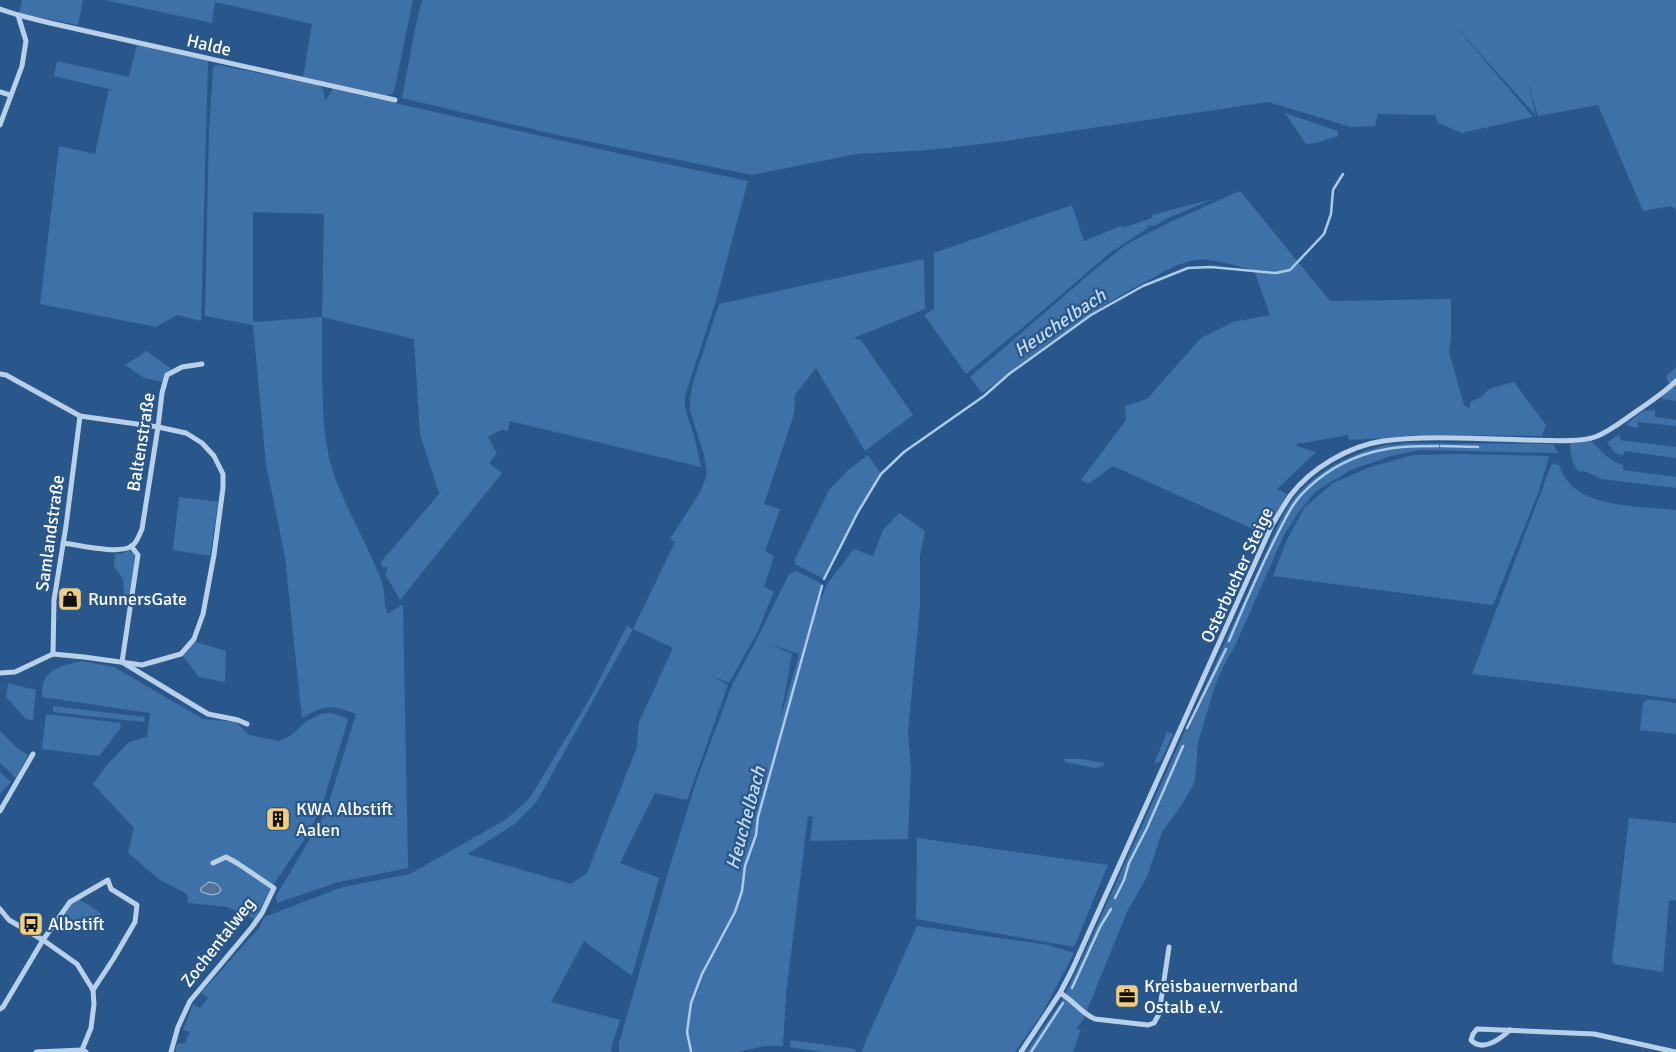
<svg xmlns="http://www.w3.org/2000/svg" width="1676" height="1052" viewBox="0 0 1676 1052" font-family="Signika,sans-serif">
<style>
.green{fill:#3e71a7;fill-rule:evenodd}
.water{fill:#547397;stroke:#accbe9}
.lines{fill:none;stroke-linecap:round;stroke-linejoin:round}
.stream{stroke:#accbe9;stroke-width:2.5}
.minor{stroke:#b8d0e9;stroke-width:5}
.labels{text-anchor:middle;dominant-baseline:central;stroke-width:4.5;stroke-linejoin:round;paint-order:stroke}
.street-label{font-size:18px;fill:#fff;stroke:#29578b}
.poi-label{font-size:18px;fill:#fff;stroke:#29578b;text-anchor:start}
.water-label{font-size:19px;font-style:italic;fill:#c3daf0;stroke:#29578b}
</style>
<rect width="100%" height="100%" fill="#29578b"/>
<g class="green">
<path d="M 22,0 L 83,0 L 78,25 L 19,13 Z"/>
<path d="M 105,0 L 413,0 L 395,87 L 393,94 L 385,95 L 303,77 L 312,24 L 215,2 L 212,23 Z"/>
<path d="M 422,0 L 1676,0 L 1676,210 L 1671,206 L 1643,211 L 1598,105 L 1538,116 L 1528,83 L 1536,116 L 1450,20 L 1533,117 L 1462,133 L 1438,123 L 1435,115 L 1378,114 L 1375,126 L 1351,127 L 1268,102 L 998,142 L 928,150 L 857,154 L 752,175 L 562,136 L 402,98 L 415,29 Z"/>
<path d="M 137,44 L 208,61 L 201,321 L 177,315 L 156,327 L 40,304 L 59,146 L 95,154 L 109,89 L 54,76 L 57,61 L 129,77 Z"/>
<path d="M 218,65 L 319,85 C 325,90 324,95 325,101 L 333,89 L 643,159 L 748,181 L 715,304 L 685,396 L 685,408 L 694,436 L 701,467 L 510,421 L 508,431 L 501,430 L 488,437 L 497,453 L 489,463 L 502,473 L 400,600 L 385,574 L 388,567 L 382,567 L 381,562 L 446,486 L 439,493 L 420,434 L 414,339 L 322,317 C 323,360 320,405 327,447 C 334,489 358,525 374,563 C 378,572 383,583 384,592 C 385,601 384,606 388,614 L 403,604 L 408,868 L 339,882 L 277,903 L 276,896 L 326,812 L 356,714 C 330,704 325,705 302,718 L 285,557 L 266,464 L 253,325 L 205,316 L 209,129 L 213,70 L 214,66 ZM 253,212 L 324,214 L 322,317 L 253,322 Z"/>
<path d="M 1285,113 L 1338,131 L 1338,136 L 1316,143 L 1306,144 Z"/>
<path d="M 1240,191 L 1330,301 L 1451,299 L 1451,337 L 1449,352 L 1464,405 L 1469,408 L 1471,401 L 1480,398 L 1489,389 L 1514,382 L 1546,425 L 1542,436 L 1442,435 L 1349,440 L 1348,435 L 1304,443 L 1298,443 L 1296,446 L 1316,452 L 1277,489 L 1287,494 L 1264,534 L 1113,466 L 1088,484 L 1081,480 L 1126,420 L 1125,406 L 1147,399 L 1201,338 L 1233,322 L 1270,315 L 1254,270 C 1237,266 1208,256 1191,261 C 1176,264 1162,273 1149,280 C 1088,311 1037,352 982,393 L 970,377 L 1100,265 L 1127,244 L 1168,223 Z"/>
<path d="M 1213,199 L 1168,218 L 1154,226 L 1149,225 L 1146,229 L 1110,253 L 1033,319 L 966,374 L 924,315 L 934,309 L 934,253 L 1072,205 L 1084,241 L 1123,225 L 1122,228 L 1152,218 L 1152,215 Z"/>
<path d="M 924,259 L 925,309 L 854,338 L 861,340 L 913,415 L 865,451 L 816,368 L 795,395 L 794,414 L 764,504 L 780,509 L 765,551 L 774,556 L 764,587 L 774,591 L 758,631 L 729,683 L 710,675 L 728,685 L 687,800 L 655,793 L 620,863 L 659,878 L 632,976 L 584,941 L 551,1002 L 620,1020 L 611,1048 L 612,1052 L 175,1052 L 177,1044 L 185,1043 L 190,1032 L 183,1030 L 193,1004 L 200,1008 L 208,998 L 201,993 L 259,928 L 264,917 L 343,887 L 410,874 L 505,820 L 527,801 L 536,788 L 590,698 L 627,626 L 633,629 L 675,542 L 670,539 L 701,491 L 707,473 L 704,455 L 690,411 L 690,398 L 693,382 L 719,304 ZM 633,629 L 673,648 L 639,722 L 637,747 L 587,873 L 571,884 L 467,854 L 515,824 L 537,801 Z"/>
<path d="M 147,351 L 171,369 L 163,382 L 144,378 L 125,365 Z"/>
<path d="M 1676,367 L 1676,381 L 1669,384 L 1666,376 Z"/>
<path d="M 1676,384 L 1676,401 L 1663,399 L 1661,397 Z"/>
<path d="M 1655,410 L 1655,417 L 1676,420 L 1676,426 L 1638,422 L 1638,428 L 1625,425 L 1643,411 Z"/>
<path d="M 1620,434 L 1620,440 L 1676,447 L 1676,458 L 1624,451 L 1623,456 L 1614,452 L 1607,442 Z"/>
<path d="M 1591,441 C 1602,451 1608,461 1623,465 L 1623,470 L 1676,477 L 1676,488 L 1601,479 L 1587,472 L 1578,471 C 1572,462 1570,454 1570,443 Z"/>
<path d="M 1409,443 L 1553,444 L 1558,453 L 1419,450 L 1391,456 L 1351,470 L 1316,491 L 1298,513 L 1284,535 L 1235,646 L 1224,665 L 1215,686 L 1198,742 L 1195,782 L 1181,806 L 1162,832 L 1147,877 L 1127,912 L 1083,1020 L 1076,1029 L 1081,1029 L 1073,1052 L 1026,1052 L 1061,1002 L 1073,978 L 1266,552 C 1274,535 1281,516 1292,501 C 1313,473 1349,454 1382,446 C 1391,444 1400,444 1409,443 Z"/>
<path d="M 1457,454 L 1549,456 L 1538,494 L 1493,605 L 1273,576 L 1285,544 L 1304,508 L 1333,483 L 1370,467 L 1413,455 Z"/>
<path d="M 868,455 L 881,474 L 858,512 L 824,579 L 795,564 L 795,559 L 829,490 L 847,471 Z"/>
<path d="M 1552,463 L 1559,465 C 1563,475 1568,484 1577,490 C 1600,507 1647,507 1676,510 L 1676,699 L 1472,674 Z"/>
<path d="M 179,497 L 218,502 L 210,556 L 173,550 Z"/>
<path d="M 899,513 L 925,531 L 920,555 L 920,605 L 908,732 L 911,770 L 908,839 L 810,841 L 813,817 L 808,816 L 786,994 L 783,1046 L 764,1046 L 738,1052 L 619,1052 L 619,1043 L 669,869 L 698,776 L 732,685 L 757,639 L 789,574 L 797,571 L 822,584 L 816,600 L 817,601 L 822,597 L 827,584 L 854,549 L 873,556 L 883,530 ZM 767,643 L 799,654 L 780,720 L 792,654 Z"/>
<path d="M 130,550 L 136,555 L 131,595 L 124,594 L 123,579 L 114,567 L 115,553 L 121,554 Z"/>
<path d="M 195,642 L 226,651 L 225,682 L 199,677 L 183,656 Z"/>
<path d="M 83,661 L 114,667 L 203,719 L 236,722 L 249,735 L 279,741 L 290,736 L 307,721 L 321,714 L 331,713 L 344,717 L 348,720 L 322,806 L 306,837 L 273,885 L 255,919 L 228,907 L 188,903 L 187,894 L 160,880 L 128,853 L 134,828 L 93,784 L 106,766 L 129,742 L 147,737 L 150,713 L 42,697 C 42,692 42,686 44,681 C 48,668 72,663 83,661 Z"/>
<path d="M 8,683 L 36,690 L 33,720 L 26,719 L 6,697 Z"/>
<path d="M 1648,699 L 1676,703 L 1676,734 L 1640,730 L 1643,703 Z"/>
<path d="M 53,706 L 145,717 L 144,722 L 53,712 Z"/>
<path d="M 46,714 L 121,723 L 120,729 L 99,756 L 42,749 Z"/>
<path d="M 0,731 L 17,748 L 28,755 L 16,778 L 0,763 Z"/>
<path d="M 1167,732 L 1173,734 L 1161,761 L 1154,764 Z"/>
<path d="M 1064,759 L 1082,759 L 1104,763 L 1103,766 L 1095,768 L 1065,762 Z"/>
<path d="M 0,772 L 11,782 L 0,794 Z"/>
<path d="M 1629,818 L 1676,823 L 1676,900 L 1669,901 L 1663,972 L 1614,964 L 1612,960 Z"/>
<path d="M 917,838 L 1108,865 L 1074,947 L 916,919 Z"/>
<path d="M 79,899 L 101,913 L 89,932 L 63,917 L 71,904 Z"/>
<path d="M 917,926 L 1048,945 L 1074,953 L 1043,1012 L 1015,1052 L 861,1052 Z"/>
<path d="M 790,1040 L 856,1049 L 855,1052 L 822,1052 L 790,1047 Z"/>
</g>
<path class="water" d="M 209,882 C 215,883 219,884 221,890 L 219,893 L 212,895 L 201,892 L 201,888 Z"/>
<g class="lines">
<g class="stream">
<path d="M 1441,446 L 1478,447"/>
<path d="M 824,579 L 858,512 L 881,474 L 904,452 L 984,396 L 1009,374 L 1091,315 L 1143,286 L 1188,268 L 1211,267 L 1276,273 L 1290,270 L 1324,234 L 1331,214 L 1333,190 L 1343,174"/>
<path d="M 1229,641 C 1245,603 1261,565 1280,529 C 1286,517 1292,504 1302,494 C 1321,474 1346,459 1373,452 C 1395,446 1416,446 1438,446"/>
<path d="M 1187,728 L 1226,649"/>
<path d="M 1115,898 L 1124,880 L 1129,863 L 1147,828 L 1183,746"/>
<path d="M 1072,988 L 1100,927 L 1111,909"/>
<path d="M 691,1051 L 687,1032 L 691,1003 L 702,974 L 735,912 L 742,891 L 745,866 L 756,835 L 758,817 L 822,586"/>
<path d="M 1031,1052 L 1063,1003"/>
</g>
<g class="minor">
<path d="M 0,9 L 18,15 L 50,23 L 395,100"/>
<path d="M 0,92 L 10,95"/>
<path d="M 0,125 L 22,66 L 26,41 L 18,15"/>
<path d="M 0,374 L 6,375 L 80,416 L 158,427 L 186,433 L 202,443 L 214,456 L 223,474 L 223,488 L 214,555 L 203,614 L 194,639 L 181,654 L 142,665 L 84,657 L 53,654 L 15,672 L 0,673"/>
<path d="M 63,543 C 79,545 119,555 132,546 C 138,541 139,535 142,529 L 158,427 L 162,393 L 167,375 L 182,367 L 202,364"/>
<path d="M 131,546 L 138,555 L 122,662 L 208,714 L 238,720 L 247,724"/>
<path d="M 53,654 L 54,600 L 66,526 L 80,416"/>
<path d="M 0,811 L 33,754"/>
<path d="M 0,909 L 9,920 L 43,940 L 77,964 L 93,990 L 94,1004 L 91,1028 L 82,1050"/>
<path d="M 1060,993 C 1073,1000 1082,1014 1095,1019 L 1148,1025 L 1154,1023 L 1159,1014 L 1169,947"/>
<path d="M 0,1009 L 3,1007 L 43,940 L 70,902 L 108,880 L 111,889 L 137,905 L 135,922 L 114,958 L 93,990"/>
<path d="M 1510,1030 C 1499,1040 1482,1052 1471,1040 L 1473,1034 L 1477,1029 L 1594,1034 L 1676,1052"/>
<path d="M 36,1052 L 82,1050 L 86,1052"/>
<path d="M 171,1052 L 178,1027 L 190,1001 L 252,927 L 262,913 L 274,888 L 237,863 L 226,857 L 213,863"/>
<path d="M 1021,1052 L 1060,993 L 1072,970 L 1272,525 C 1278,515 1284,505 1290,496 C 1311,468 1349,446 1383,441 C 1430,435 1480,439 1527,440 C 1546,440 1578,443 1595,437 C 1609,432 1621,422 1634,413 C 1648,403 1663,394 1676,381"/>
</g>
</g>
<defs>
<symbol id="shop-square" viewBox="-11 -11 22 22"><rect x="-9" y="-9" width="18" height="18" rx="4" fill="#f0cc7f" stroke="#29578b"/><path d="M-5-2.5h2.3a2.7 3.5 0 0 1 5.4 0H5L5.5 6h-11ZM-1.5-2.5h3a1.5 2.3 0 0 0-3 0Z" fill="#111"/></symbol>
<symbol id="building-square" viewBox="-11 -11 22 22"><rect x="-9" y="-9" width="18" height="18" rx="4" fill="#f0cc7f" stroke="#29578b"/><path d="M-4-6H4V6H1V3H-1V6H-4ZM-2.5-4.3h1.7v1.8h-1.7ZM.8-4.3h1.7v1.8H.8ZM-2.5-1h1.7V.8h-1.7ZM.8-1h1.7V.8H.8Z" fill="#111"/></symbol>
<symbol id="bus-square" viewBox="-11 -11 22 22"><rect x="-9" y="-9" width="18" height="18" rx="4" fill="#f0cc7f" stroke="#29578b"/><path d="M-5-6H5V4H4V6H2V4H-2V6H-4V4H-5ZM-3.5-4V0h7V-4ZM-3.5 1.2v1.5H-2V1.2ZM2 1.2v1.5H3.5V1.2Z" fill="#111"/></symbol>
<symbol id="office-square" viewBox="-11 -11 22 22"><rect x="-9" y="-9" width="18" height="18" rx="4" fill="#f0cc7f" stroke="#29578b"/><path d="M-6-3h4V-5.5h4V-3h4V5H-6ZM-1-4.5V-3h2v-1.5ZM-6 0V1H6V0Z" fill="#111"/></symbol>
</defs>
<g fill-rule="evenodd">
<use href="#shop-square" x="56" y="585" width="28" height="28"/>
<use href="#building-square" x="264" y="805" width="28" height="28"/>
<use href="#bus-square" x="17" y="910" width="28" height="28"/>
<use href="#office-square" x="1113" y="982" width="28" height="28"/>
</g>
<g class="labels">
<g class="street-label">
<text transform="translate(209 45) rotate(13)">Halde</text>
<text transform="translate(141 442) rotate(-81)">Baltenstraße</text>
<text transform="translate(50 533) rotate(-82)">Samlandstraße</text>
<text transform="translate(1237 575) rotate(-65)">Osterbucher Steige</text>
<text transform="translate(218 942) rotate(-52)">Zochentalweg</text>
</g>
<g class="poi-label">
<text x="88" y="599">RunnersGate</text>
<text x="296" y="809">KWA Albstift<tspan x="296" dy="21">Aalen</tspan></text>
<text x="48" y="924">Albstift</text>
<text x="1144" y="986">Kreisbauernverband<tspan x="1144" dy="21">Ostalb e.V.</tspan></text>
</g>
<g class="water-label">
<text transform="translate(1060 323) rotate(-34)">Heuchelbach</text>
<text transform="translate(746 818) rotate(-75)">Heuchelbach</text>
</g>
</g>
</svg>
